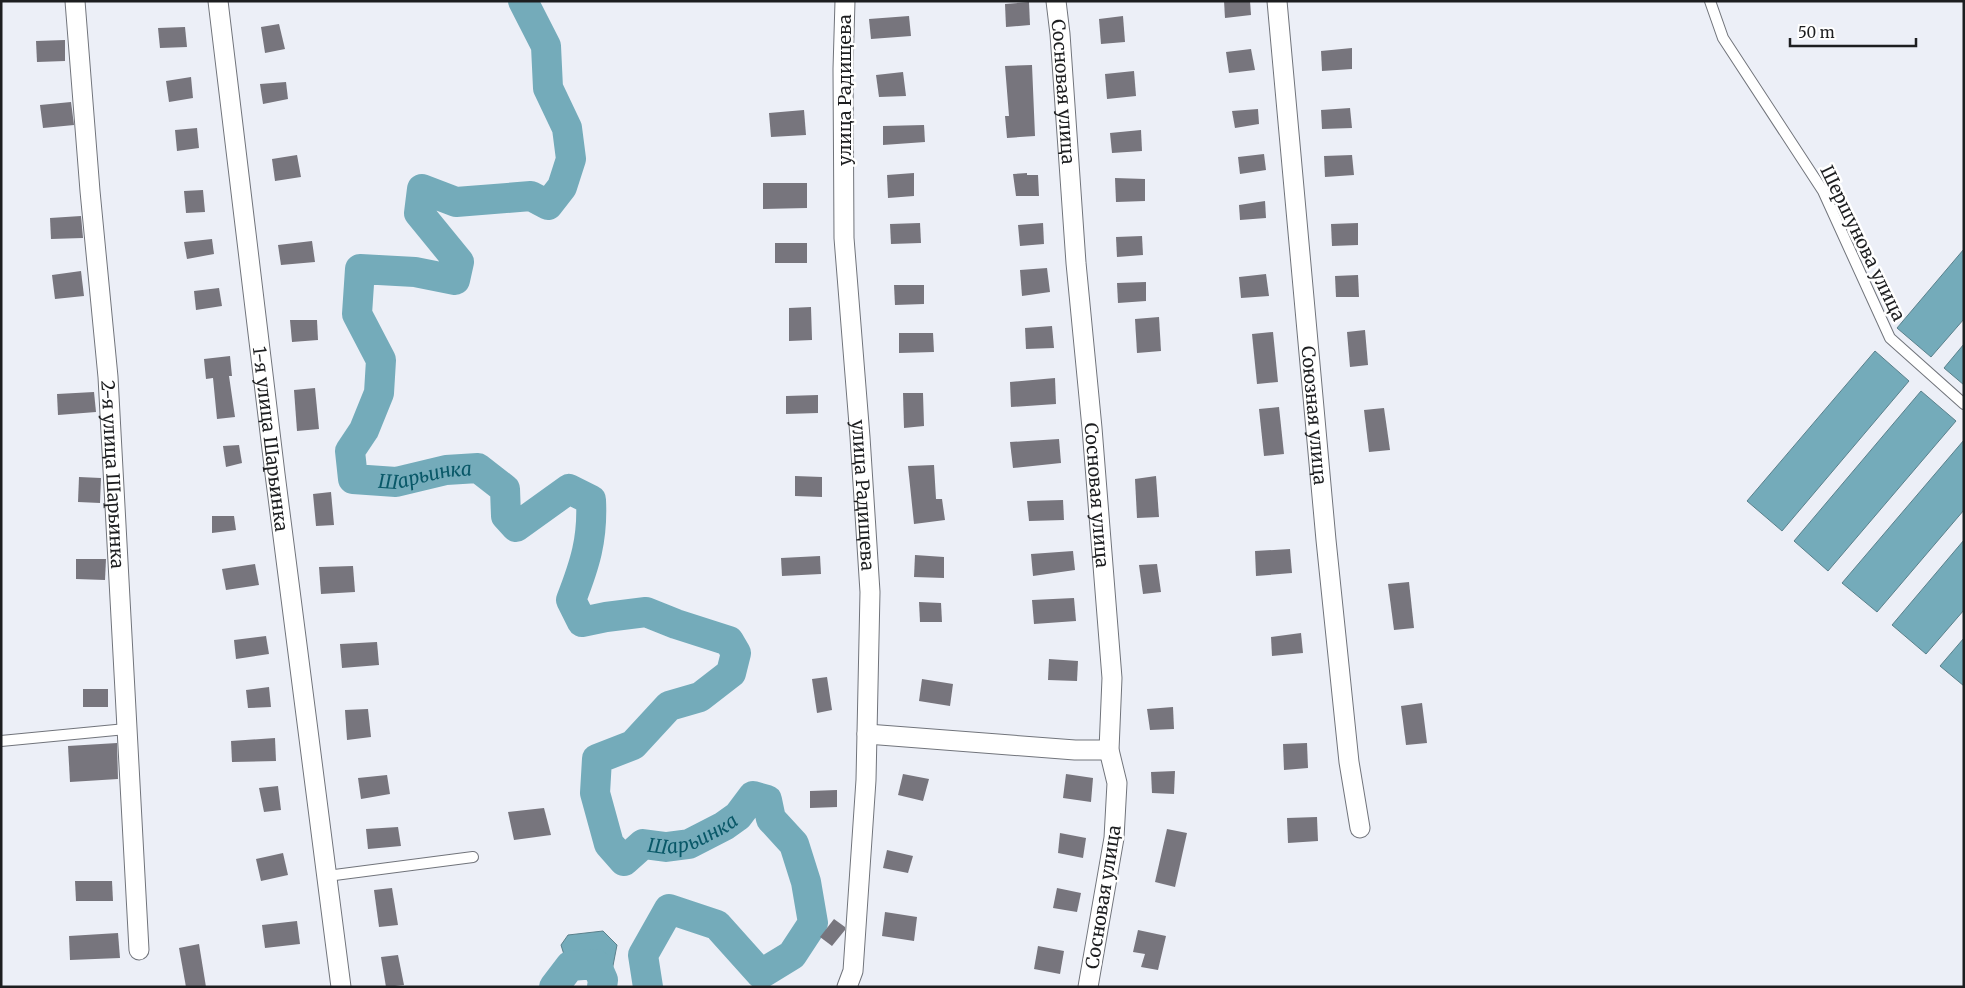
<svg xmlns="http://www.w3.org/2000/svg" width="1965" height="988" viewBox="0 0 1965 988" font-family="Merriweather,serif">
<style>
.water{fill:#74abba;stroke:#5a818c}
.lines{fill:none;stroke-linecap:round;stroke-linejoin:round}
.river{stroke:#74abba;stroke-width:30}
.building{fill:#77757d}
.lane-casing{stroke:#71747b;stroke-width:12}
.street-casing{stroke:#71747b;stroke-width:21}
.lane{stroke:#fff;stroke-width:10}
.street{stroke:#fff;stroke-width:19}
.labels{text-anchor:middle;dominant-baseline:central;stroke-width:5;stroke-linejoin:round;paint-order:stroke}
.street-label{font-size:18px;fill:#1d1e20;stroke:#fff}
.water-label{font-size:19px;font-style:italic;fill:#095868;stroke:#fff}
</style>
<rect width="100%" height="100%" fill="#eceff7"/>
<g class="water">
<path d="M 1964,249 L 1964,319 L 1931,357 L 1897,328 Z"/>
<path d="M 1964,344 L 1964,385 L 1944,368 Z"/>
<path d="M 1875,351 L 1909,381 L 1782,531 L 1747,501 Z"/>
<path d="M 1921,391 L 1956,421 L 1828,571 L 1794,541 Z"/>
<path d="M 1964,440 L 1964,510 L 1877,612 L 1842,583 Z"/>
<path d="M 1964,540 L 1964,610 L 1926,654 L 1892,625 Z"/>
<path d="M 1964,638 L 1964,686 L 1940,666 Z"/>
<path d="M 603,931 L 617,945 L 611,976 L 593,974 L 596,964 L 566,961 L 561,945 L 568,935 Z"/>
</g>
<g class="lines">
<g class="river">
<path id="s1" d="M 523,1 L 546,46 L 548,88 L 567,128 L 571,159 L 562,187 L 548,205 L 531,196 L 456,202 L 422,189 L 419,213 L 459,262 L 455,280 L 415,272 L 360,269 L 357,314 L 381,360 L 379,393 L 364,430 L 350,451 L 353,479 L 396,482 L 446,470 L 478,468 L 505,489 L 506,516 L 516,527 L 569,489 L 591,500 C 593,539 585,564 571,600 L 582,622 L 606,617 L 646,612 L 676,624 L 729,641 L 736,653 L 731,673 L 700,697 L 669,706 L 633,745 L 597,759 L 595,793 L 609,844 L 624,861 L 643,844 L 666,847 L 689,844 L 724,826 L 738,816 L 753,796 L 767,800 L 771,819 L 794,844 L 806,882 L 813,923 L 792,955 L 761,974 L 717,925 L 669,909 L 643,955 L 648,987"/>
<path d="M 554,987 L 570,966 L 596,964 L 603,980 L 602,987"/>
</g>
</g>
<g class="building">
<path d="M 1224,1 L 1250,1 L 1251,15 L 1225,18 Z"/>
<path d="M 1029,2 L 1030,25 L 1006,27 L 1005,4 Z"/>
<path d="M 909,16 L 911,36 L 871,39 L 869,19 Z"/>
<path d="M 1123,16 L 1125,42 L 1101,44 L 1099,19 Z"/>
<path d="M 279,24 L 285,49 L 265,53 L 261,27 Z"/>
<path d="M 185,27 L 187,47 L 160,48 L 158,28 Z"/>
<path d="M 65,40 L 65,61 L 37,62 L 36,41 Z"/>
<path d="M 1352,48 L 1352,69 L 1322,71 L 1321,51 Z"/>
<path d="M 1251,49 L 1255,70 L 1229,73 L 1226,52 Z"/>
<path d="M 1032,65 L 1035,136 L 1007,138 L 1005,116 L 1009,116 L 1005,66 Z"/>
<path d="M 1134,71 L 1136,96 L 1107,99 L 1105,74 Z"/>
<path d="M 903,72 L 906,96 L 879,97 L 876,75 Z"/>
<path d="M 191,77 L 193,98 L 169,102 L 166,81 Z"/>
<path d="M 286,82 L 288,99 L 263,104 L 260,84 Z"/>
<path d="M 71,102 L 74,125 L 43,128 L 40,105 Z"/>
<path d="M 1350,108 L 1352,128 L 1322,129 L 1321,110 Z"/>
<path d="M 1258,109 L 1259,124 L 1235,128 L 1232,111 Z"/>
<path d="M 804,110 L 806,135 L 771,137 L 769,113 Z"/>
<path d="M 924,125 L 925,142 L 883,145 L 883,126 Z"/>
<path d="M 197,128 L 199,148 L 177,151 L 175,130 Z"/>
<path d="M 1141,130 L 1142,151 L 1112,153 L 1110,133 Z"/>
<path d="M 1264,154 L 1266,170 L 1240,174 L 1238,157 Z"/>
<path d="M 297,155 L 301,177 L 275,181 L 272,159 Z"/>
<path d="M 1352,155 L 1354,175 L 1325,177 L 1324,156 Z"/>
<path d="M 914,173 L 914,196 L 888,198 L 887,175 Z"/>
<path d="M 1027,173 L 1027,175 L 1038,175 L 1039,196 L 1016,196 L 1013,174 Z"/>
<path d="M 1115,178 L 1145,179 L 1145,201 L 1116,202 Z"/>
<path d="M 763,183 L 807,183 L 807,208 L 763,209 Z"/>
<path d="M 203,190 L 205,212 L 186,213 L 184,191 Z"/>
<path d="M 1265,201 L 1266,218 L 1240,220 L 1239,205 Z"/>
<path d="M 81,216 L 83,238 L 51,239 L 50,218 Z"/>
<path d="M 920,223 L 921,243 L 891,244 L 890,224 Z"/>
<path d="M 1043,223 L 1044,244 L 1020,246 L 1018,225 Z"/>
<path d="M 1358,223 L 1358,245 L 1332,246 L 1331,224 Z"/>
<path d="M 1142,236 L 1143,255 L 1117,257 L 1116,237 Z"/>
<path d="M 212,239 L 214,254 L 187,259 L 184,242 Z"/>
<path d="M 312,241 L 315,262 L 281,265 L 278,245 Z"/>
<rect x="775" y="243" width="32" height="20"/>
<path d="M 1047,268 L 1050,292 L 1022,296 L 1020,270 Z"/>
<path d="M 81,271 L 84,296 L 55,299 L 52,275 Z"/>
<path d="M 1266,274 L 1269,296 L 1241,298 L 1239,277 Z"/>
<path d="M 1358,275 L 1359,297 L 1336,297 L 1335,276 Z"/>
<path d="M 1146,282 L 1146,301 L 1118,303 L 1117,283 Z"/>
<path d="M 894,285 L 924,285 L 924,304 L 895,305 Z"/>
<path d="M 219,288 L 222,306 L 196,310 L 194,291 Z"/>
<path d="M 811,307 L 812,340 L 789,341 L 789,308 Z"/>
<path d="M 1159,317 L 1161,351 L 1137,353 L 1135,319 Z"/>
<path d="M 290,320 L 317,320 L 318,340 L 292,342 Z"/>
<path d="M 1052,326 L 1054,348 L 1026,349 L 1025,328 Z"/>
<path d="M 1365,330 L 1368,365 L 1350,367 L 1347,332 Z"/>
<path d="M 1273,332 L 1278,382 L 1257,384 L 1252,334 Z"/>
<path d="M 899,333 L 933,333 L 934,352 L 899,353 Z"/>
<path d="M 230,356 L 232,376 L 229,376 L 235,417 L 217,419 L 213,378 L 206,379 L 204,359 Z"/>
<path d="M 1055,378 L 1056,404 L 1011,407 L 1010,382 Z"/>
<path d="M 315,388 L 319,429 L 297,431 L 294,390 Z"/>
<path d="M 94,392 L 96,412 L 58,415 L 57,394 Z"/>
<path d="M 903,393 L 923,393 L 924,426 L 904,428 Z"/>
<path d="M 818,395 L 818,413 L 786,414 L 786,396 Z"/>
<path d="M 1279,407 L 1284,454 L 1264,456 L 1259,409 Z"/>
<path d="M 1384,408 L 1390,450 L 1369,452 L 1364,410 Z"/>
<path d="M 1059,439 L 1061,463 L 1013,468 L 1010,442 Z"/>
<path d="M 239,445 L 242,463 L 226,467 L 223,446 Z"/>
<path d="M 934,465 L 936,499 L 942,499 L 945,520 L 914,524 L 908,466 Z"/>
<path d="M 795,476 L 822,477 L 822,497 L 795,496 Z"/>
<path d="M 1156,476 L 1159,517 L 1137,518 L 1135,479 Z"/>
<path d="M 79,477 L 101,478 L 100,503 L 78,502 Z"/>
<path d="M 331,492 L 334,525 L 316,526 L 313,494 Z"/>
<path d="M 1063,500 L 1064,520 L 1029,521 L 1027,501 Z"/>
<path d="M 212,516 L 234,516 L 236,530 L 212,533 Z"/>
<path d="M 1290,549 L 1292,573 L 1256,576 L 1255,551 Z"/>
<path d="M 1073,551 L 1075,570 L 1033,576 L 1031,554 Z"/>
<path d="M 915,555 L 944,557 L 944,578 L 914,577 Z"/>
<path d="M 820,556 L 821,574 L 782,576 L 781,558 Z"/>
<path d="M 76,559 L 106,559 L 105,580 L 76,579 Z"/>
<path d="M 255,564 L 259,585 L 226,590 L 222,569 Z"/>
<path d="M 1157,564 L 1161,592 L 1143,594 L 1139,565 Z"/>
<path d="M 353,566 L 355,592 L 321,594 L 319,567 Z"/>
<path d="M 1409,582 L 1414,628 L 1394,630 L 1388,584 Z"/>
<path d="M 1074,598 L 1076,621 L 1034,624 L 1032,600 Z"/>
<path d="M 919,602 L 941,603 L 942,622 L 920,622 Z"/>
<path d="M 1301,633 L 1303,653 L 1272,656 L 1271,637 Z"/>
<path d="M 266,636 L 269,654 L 236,659 L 234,640 Z"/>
<path d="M 377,642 L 379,665 L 342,668 L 340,644 Z"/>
<path d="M 1049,659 L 1078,661 L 1077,681 L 1048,680 Z"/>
<path d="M 827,677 L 832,710 L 817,713 L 812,679 Z"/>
<path d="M 922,679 L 953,684 L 950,706 L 919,701 Z"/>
<path d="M 269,687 L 271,707 L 248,708 L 246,690 Z"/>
<rect x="83" y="689" width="25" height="18"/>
<path d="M 1422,703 L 1427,743 L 1406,745 L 1401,706 Z"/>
<path d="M 1173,707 L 1174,729 L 1150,730 L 1147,709 Z"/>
<path d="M 368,709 L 371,737 L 347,740 L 345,710 Z"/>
<path d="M 275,738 L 276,761 L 232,762 L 231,741 Z"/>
<path d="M 117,743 L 118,779 L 70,782 L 68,746 Z"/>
<path d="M 1307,743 L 1308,768 L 1284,770 L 1283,744 Z"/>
<path d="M 1175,771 L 1174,794 L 1152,793 L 1151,772 Z"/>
<path d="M 903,774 L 929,779 L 923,801 L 898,795 Z"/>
<path d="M 1066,774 L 1093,778 L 1091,802 L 1063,798 Z"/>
<path d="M 387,775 L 390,794 L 361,799 L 358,778 Z"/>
<path d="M 278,786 L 281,810 L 264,812 L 259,788 Z"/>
<path d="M 837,790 L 837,807 L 810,808 L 810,791 Z"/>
<path d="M 544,808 L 551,835 L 514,840 L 508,812 Z"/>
<path d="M 1317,817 L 1318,841 L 1288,843 L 1287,818 Z"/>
<path d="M 398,827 L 401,846 L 368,849 L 366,829 Z"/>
<path d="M 1167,829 L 1187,833 L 1175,887 L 1155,882 Z"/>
<path d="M 1060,833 L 1086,838 L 1083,858 L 1058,853 Z"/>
<path d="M 887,850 L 913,856 L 908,873 L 883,868 Z"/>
<path d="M 283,853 L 288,875 L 261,881 L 256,859 Z"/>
<path d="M 75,881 L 112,881 L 113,901 L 76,901 Z"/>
<path d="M 392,888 L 398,925 L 379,927 L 374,890 Z"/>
<path d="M 1057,888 L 1081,893 L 1077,912 L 1053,908 Z"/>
<path d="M 885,912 L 917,917 L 914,941 L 882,936 Z"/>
<path d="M 834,919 L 845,927 L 845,930 L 832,946 L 820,937 Z"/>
<path d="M 297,921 L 300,944 L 265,948 L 262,925 Z"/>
<path d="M 1138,930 L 1166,936 L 1158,970 L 1141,967 L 1145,954 L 1133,952 Z"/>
<path d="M 118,933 L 120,958 L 70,960 L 69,936 Z"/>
<path d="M 199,944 L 206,987 L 186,987 L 179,948 Z"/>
<path d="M 1038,946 L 1064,951 L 1060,974 L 1034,969 Z"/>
<path d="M 398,955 L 404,985 L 386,987 L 381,957 Z"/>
</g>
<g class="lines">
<defs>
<g id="lane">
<path d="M 1710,1 L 1723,38 L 1823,191 L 1890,338 L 1964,404"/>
<path d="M 1,741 L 126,729"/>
<path d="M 327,876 L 473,857"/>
</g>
<g id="street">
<path id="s2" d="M 75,1 L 90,191 L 108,377 L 139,950"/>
<path id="s3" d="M 218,1 L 275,474 L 341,987"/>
<path id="s4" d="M 845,1 L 843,69 L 844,238 L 860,437 L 870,592 L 866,780 L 853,971 L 847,987"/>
<path id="s5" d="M 1056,1 L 1060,34 L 1076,263 L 1092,428 L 1112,678 L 1109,750 L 1117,783 L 1114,838 L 1088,987"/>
<path id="s6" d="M 1277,1 L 1326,540 L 1349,762 L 1360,828"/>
<path d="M 867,734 L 1075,750 L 1109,750"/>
</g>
</defs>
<use href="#lane" class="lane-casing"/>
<use href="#street" class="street-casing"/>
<use href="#lane" class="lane"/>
<use href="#street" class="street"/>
</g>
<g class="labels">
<g class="street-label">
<text transform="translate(844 90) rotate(-90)">улица Радищева</text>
<text stroke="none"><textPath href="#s5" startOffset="91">Сосновая улица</textPath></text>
<text transform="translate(1863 243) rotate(64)">Шершунова улица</text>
<text stroke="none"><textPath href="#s6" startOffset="416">Союзная улица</textPath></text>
<text stroke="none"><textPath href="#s3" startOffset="441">1-я улица Шарьинка</textPath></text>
<text stroke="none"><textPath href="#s2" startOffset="475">2-я улица Шарьинка</textPath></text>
<text stroke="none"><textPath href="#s4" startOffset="495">улица Радищева</textPath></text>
<text stroke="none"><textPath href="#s5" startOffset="496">Сосновая улица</textPath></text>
<text transform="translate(1103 897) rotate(-81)">Сосновая улица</text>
</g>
<g class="water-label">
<text stroke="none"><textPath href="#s1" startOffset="849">Шарьинка</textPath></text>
<text stroke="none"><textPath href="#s1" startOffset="1734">Шарьинка</textPath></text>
</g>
</g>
<rect width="1965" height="988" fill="none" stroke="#1d1e20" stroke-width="5"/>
<path d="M1790 38v8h126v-8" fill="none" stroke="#1d1e20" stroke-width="2.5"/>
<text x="1798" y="38" font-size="15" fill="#1d1e20" stroke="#ffffff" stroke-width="4" paint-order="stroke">50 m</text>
</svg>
